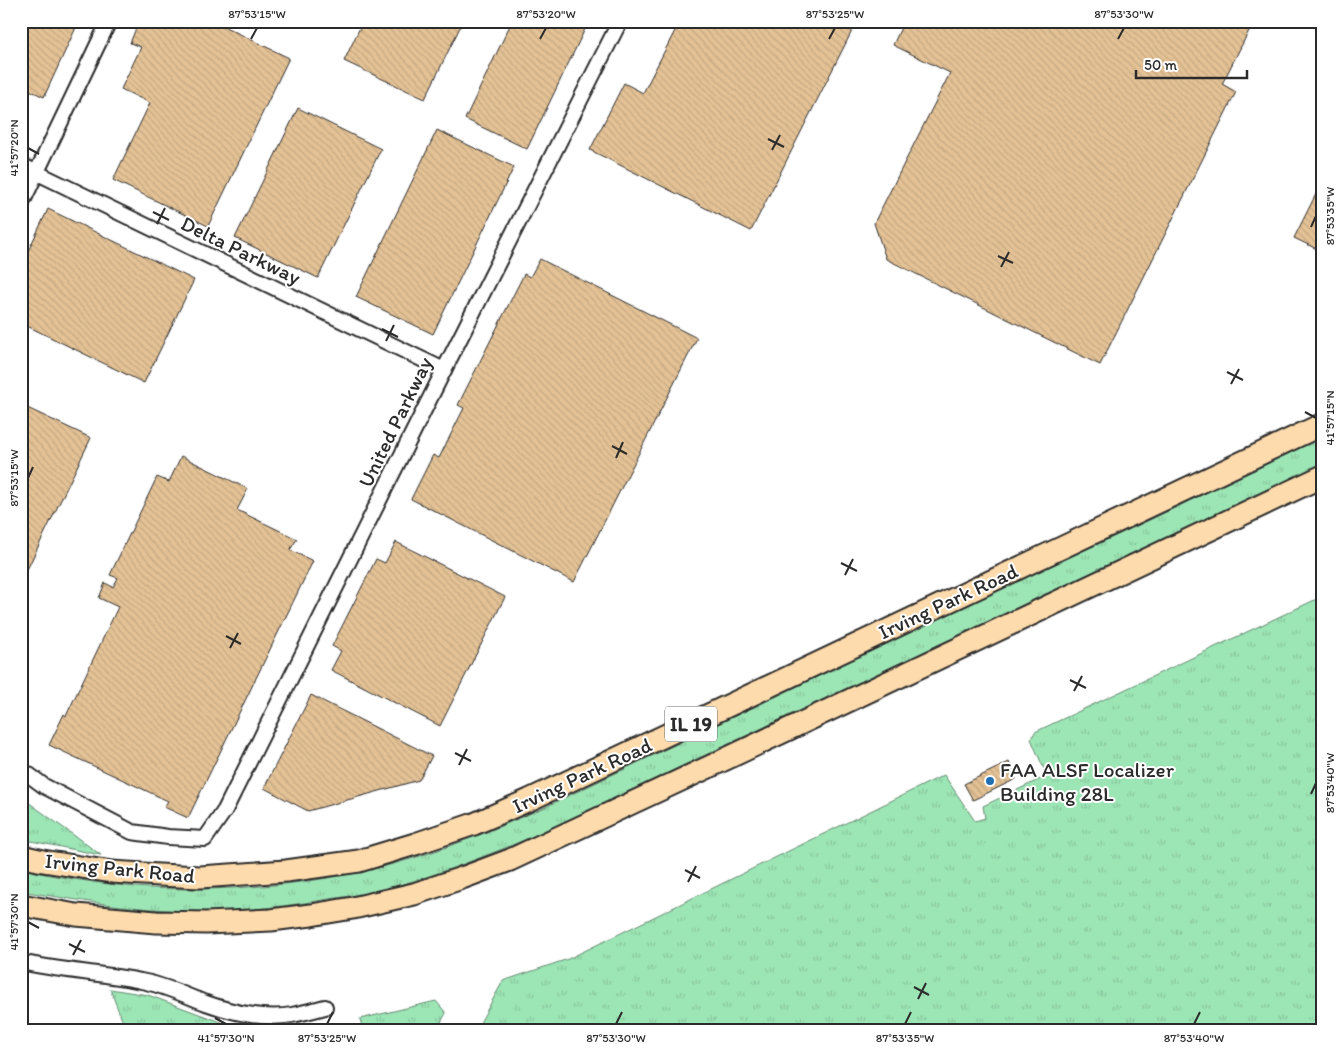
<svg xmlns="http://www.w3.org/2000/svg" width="1344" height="1051" viewBox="0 0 1344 1051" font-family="Itim,sans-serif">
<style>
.grass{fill:url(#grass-tufts);stroke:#648870}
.building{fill:url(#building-back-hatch);stroke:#2b2b2b}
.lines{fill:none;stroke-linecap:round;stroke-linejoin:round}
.street-casing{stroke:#2b2b2b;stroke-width:18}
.primary-casing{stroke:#2b2b2b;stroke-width:25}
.street{stroke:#fff;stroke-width:14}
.primary{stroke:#fedbac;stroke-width:21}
.ticks{fill:none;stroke:#2b2b2b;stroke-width:2}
.poi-dot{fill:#1f6fb2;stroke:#fff;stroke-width:2}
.labels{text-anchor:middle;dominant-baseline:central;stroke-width:4;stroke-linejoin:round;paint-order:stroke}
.shield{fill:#fff;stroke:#6b6b6b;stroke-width:1}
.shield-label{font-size:20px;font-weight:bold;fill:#2b2b2b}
.street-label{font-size:21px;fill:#2b2b2b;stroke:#fff}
.poi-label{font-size:21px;fill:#2b2b2b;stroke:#fff;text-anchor:start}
.neatline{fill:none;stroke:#2b2b2b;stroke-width:2}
.ticks-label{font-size:12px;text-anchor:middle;fill:#2b2b2b}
</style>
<defs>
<pattern id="grass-tufts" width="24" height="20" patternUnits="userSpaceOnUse" patternTransform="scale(1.25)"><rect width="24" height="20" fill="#9ce6b5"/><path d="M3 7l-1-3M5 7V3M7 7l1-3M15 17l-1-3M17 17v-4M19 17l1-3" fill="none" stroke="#87c59c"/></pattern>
<pattern id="building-back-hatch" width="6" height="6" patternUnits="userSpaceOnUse" patternTransform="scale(1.25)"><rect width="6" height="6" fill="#e4c296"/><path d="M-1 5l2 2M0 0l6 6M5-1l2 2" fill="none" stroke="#c4a781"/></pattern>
</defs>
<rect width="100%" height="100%" fill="#fff"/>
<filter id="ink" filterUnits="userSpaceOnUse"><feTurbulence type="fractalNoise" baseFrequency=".02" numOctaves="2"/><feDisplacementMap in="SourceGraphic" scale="10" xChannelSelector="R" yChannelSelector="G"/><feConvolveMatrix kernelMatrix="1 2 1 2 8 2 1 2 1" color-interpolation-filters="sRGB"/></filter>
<g filter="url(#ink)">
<g class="grass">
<path d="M 1323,437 L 1323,463 L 534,836 C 488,855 441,874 392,887 C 372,893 350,896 329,899 C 293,905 257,910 220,911 C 154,913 87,902 21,891 L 21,869 C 56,877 91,882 126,886 C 151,889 177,889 202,889 C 268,888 334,880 397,863 C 447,849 495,829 543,808 L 1021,579 L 1137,526 Z"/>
<path d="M 1323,596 L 1323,1030 L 476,1030 L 503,981 L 568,959 L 944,775 L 975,821 L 985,818 L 983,806 L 1047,776 L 1031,739 L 1035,732 Z"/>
<path d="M 21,797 L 101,855 L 21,839 Z"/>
<path d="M 110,989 L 148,995 L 242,1030 L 126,1030 Z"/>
<path d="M 436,1001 L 446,1013 L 437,1030 L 363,1030 L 360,1019 Z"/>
</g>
<g class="building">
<path d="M 21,21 L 79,21 L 44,97 L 21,86 Z"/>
<path d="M 139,21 L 213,21 L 289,58 L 208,226 L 113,180 L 150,103 L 121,89 L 141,47 L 130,43 Z"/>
<path d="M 363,21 L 463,21 L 425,99 L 344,61 Z"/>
<path d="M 512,21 L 569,21 L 585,29 L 527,149 L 465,119 Z"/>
<path d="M 680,21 L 857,21 L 751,231 L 590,150 L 624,83 L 643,93 Z"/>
<path d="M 904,21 L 1254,21 L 1222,84 L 1236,92 L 1100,365 L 886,259 L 874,223 L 950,73 L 893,45 Z"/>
<path d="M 298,108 L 381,149 L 318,278 L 235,238 Z"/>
<path d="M 437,130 L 514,167 L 433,334 L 356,297 Z"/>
<path d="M 1323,180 L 1323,252 L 1294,238 Z"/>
<path d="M 48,209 L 194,280 L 144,383 L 21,323 L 21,266 Z"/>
<path d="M 540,259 L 697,338 L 574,582 L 411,499 L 433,455 L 439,458 L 464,408 L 458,405 L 524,274 L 530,277 Z"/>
<path d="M 21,405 L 91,438 L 21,582 Z"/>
<path d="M 181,456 L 248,489 L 237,510 L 297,539 L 290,550 L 313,561 L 188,818 L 164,807 L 168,801 L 49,745 L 64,714 L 66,716 L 118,607 L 99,598 L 105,583 L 113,587 L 118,578 L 110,575 L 157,477 L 169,482 Z"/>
<path d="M 396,542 L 505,597 L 440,726 L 331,670 L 341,651 L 332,646 L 376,559 L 385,563 Z"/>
<path d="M 311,695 L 432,756 L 419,780 L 308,811 L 264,788 Z"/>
<path d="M 1009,762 L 1016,779 L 973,800 L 964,784 Z"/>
</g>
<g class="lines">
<defs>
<g id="street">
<path d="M 21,165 L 444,370"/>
<path d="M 21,205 L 109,21"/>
<path d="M 21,769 L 44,786 L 132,832 L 168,837 L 205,839 L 225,810 L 444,370 L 620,21"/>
<path d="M 21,962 C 61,971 102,973 141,981 C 164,985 184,995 206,1003 C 231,1012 265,1020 292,1015 C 303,1013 314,1010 325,1007"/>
</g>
<g id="primary">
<path d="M 21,856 L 43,861 L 112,872 L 159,875 L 200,877 L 286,871 L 359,861 L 415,844 L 474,824 L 529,800 L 1323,424"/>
<path d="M 21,905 L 76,915 L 156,922 L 206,923 L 271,920 L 311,915 L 353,908 L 414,894 L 462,878 L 510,860 L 711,766 L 1323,476"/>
</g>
</defs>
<use href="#street" class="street-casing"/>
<use href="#primary" class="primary-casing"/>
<use href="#street" class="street"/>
<use href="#primary" class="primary"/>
</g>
</g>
<path class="ticks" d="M 251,39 L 257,28M 540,39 L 546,28M 829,39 L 835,28M 1118,39 L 1124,28M 768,139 L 784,147M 28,148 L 39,154M 772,150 L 780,135M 153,212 L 169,220M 157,224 L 165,208M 1311,227 L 1316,216M 998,256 L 1013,263M 1001,267 L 1009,252M 382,329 L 398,337M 386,341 L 394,325M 1227,372 L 1243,380M 1231,384 L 1239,369M 1305,412 L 1316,418M 612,446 L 627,454M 616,458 L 623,442M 28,478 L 33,467M 841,563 L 857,571M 845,575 L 853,559M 226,636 L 241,644M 230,648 L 238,633M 1070,680 L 1086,688M 1074,691 L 1082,676M 455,753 L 471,761M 459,765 L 467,749M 1311,794 L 1316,783M 685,870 L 700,878M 688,882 L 696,866M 28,922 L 39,928M 69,944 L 85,952M 73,955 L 81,940M 914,987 L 929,995M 918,999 L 926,983M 215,1018 L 226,1024M 327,1024 L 333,1012M 616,1024 L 622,1012M 905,1024 L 911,1012M 1194,1024 L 1200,1012"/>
<circle class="poi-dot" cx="990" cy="781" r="5"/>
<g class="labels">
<rect class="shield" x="665" y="706.5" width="52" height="35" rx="4"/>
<g class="shield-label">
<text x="691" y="724">IL 19</text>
</g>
<g class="street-label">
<text transform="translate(241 250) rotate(26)">Delta Parkway</text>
<text transform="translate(395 422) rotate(-64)">United Parkway</text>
<text transform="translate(948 601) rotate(-25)">Irving Park Road</text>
<text transform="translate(582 775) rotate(-25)">Irving Park Road</text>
<text transform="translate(120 868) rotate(6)">Irving Park Road</text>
</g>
<g class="poi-label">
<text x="1000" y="769">FAA ALSF Localizer<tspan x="1000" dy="24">Building 28L</tspan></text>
</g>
</g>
<rect width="1344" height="1051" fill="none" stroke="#fff" stroke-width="55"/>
<path d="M1136 70v8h111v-8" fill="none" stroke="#2b2b2b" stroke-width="2.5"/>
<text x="1144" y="70" font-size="15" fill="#2b2b2b" stroke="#ffffff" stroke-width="4" paint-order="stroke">50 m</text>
<rect x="28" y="28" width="1288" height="996" class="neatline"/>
<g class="ticks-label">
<text x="257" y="18">87°53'15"W</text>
<text x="546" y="18">87°53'20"W</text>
<text x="835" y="18">87°53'25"W</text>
<text x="1124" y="18">87°53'30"W</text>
<text transform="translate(14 148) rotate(-90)" y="4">41°57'20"N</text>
<text transform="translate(1330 216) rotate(-90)" y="4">87°53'35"W</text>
<text transform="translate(1330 418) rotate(-90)" y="4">41°57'15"N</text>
<text transform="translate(14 478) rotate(-90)" y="4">87°53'15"W</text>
<text transform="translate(1330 783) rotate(-90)" y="4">87°53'40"W</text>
<text transform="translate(14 922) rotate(-90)" y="4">41°57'30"N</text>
<text x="226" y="1042">41°57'30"N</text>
<text x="327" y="1042">87°53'25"W</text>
<text x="616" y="1042">87°53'30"W</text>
<text x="905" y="1042">87°53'35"W</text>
<text x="1194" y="1042">87°53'40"W</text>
</g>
</svg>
